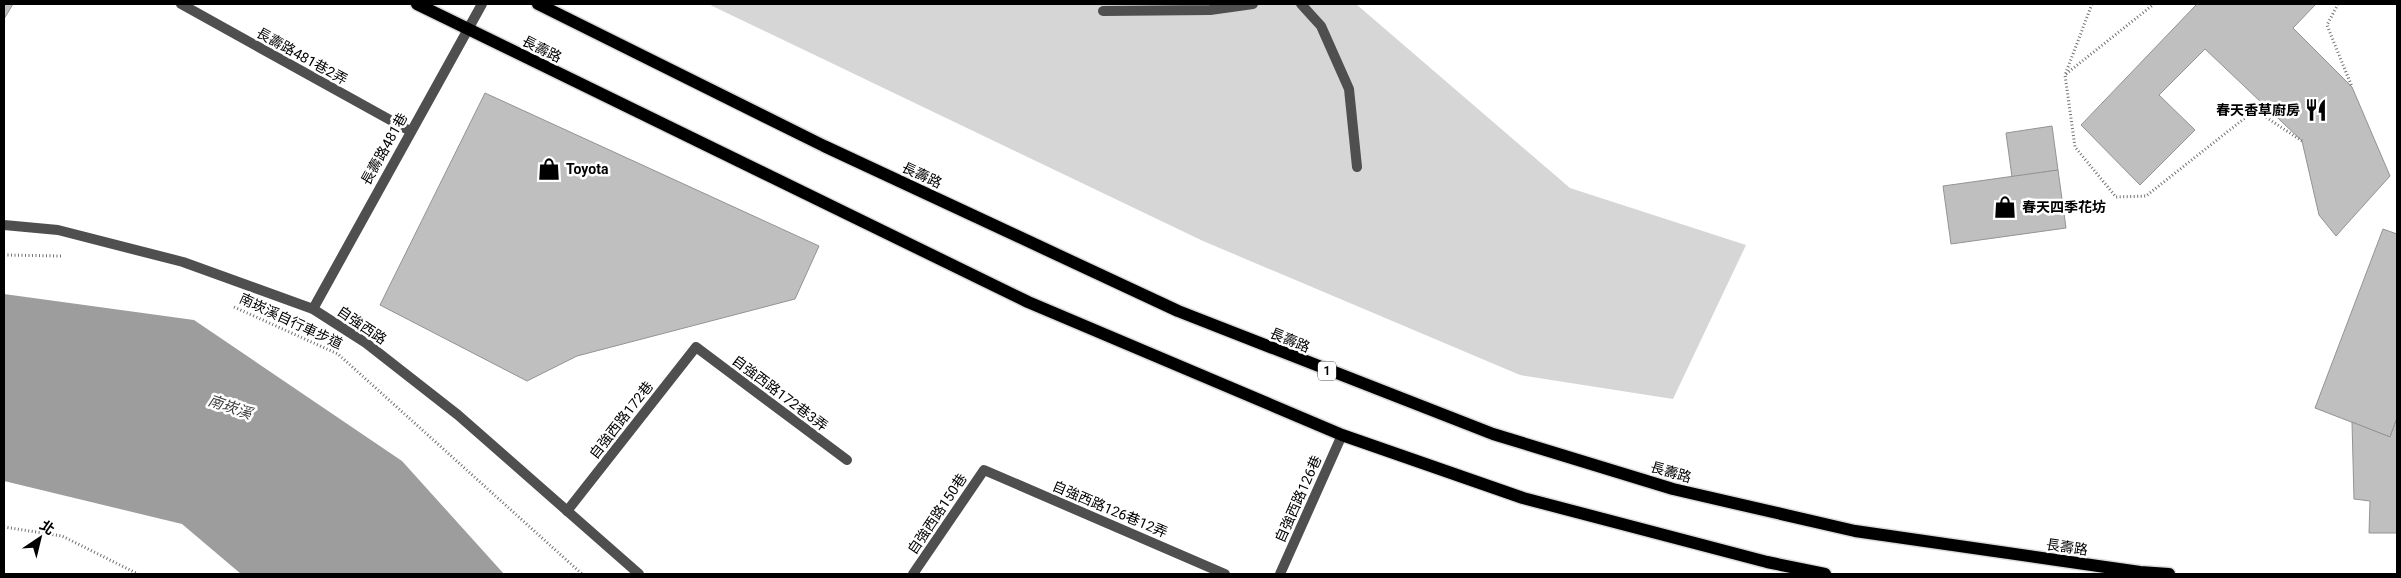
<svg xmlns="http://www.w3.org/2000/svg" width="2401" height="578" viewBox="0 0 2401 578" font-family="Roboto,'Noto Sans TC',sans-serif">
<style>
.green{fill:#d6d6d6}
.water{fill:#9d9d9d}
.building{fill:#bfbfbf;stroke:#939393}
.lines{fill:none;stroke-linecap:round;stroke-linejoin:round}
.primary-casing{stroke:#dbdbdb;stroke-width:15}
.path{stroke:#717171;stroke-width:3;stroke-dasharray:1 2.5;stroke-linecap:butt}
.lane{stroke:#4f4f4f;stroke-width:10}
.street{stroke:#4f4f4f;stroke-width:10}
.primary{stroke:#000;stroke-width:12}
.labels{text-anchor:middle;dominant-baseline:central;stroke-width:5;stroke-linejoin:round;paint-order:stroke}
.shield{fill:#fff;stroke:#4c4c4c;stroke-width:1}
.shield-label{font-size:12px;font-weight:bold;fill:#000}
.street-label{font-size:14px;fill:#000;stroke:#fff}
.poi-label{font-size:14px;font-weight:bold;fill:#000;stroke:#fff;text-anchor:start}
.water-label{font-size:15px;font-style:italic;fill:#3e3e3e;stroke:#fff}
</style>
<rect width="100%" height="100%" fill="#fff"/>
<path class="green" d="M 708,4 L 1356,4 L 1570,188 L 1746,245 L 1673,399 L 1520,375 L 1203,241 Z"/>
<path class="water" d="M 4,294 L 194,320 L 402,461 L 504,574 L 241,574 L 182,524 L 4,481 Z"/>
<g class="building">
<path d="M 4,4 L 13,4 L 4,19 Z"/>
<path d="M 2197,4 L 2316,4 L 2293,28 L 2352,87 L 2390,176 L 2336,236 L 2319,215 L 2302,141 L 2205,49 L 2159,95 L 2195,130 L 2140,185 L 2081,125 Z"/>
<path d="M 485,93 L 819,246 L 795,299 L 577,356 L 527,381 L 380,305 Z"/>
<path d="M 2052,126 L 2058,170 L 2012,177 L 2006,133 Z"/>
<path d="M 2058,170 L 2066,228 L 1951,244 L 1943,186 Z"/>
<path d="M 2383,229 L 2397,234 L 2397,418 L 2390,437 L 2315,408 Z"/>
<path d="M 2397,418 L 2397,533 L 2369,533 L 2370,501 L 2354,499 L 2352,422 L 2390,437 Z"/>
</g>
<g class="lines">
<defs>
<g id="primary">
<path d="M 417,4 L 1028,302 L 1342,435 L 1523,498 L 1767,562 L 1825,574"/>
<path d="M 538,4 L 824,146 L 1178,311 L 1493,434 L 1673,489 L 1855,531 L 2140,572 L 2169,574"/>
</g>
</defs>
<use href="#primary" class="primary-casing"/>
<g class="path">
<path d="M 2092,4 L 2065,75 L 2075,147 L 2116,197 L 2146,196 L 2255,110 L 2302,141"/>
<path d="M 2338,4 L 2327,25 L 2352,87"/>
<path d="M 2066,74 L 2154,4"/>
<path d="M 4,255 L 61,256"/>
<path d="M 234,307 L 338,354 L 582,574"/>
<path d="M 4,527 L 62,536 L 138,574"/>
</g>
<g class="lane">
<path d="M 181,4 L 410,131"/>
<path d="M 1301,4 L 1321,26 L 1349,89 L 1357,167"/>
<path d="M 1103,11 L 1210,10 L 1253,4"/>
<path d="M 567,511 L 696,347 L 847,460"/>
<path d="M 913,574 L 984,470 L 1225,574"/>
</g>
<g class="street">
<path d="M 4,225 L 58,230 L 183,262 L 313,309 L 366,343 L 458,415 L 639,574"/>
<path d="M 313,309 L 482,4"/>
<path d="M 1280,574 L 1342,435"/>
</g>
<use href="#primary" class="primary"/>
</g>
<defs>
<symbol id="restaurant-bare" viewBox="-9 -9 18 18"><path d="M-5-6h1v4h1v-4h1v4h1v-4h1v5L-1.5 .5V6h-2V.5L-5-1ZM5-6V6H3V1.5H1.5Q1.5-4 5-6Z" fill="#000" stroke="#fff" stroke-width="2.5" paint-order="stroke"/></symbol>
<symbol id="shop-bare" viewBox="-9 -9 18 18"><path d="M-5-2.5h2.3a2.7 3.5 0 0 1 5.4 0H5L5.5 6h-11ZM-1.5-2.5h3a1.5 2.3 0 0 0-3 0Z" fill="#000" stroke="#fff" stroke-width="2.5" paint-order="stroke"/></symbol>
</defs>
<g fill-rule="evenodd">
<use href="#restaurant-bare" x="2300" y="94" width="32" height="32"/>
<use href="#shop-bare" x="533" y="153" width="32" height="32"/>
<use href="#shop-bare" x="1989" y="191" width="32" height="32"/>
</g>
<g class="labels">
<rect class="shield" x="1318" y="361.5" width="18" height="19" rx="4"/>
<g class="shield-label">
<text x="1327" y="371">1</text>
</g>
<g class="street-label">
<text transform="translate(542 49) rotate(26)">長壽路</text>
<text transform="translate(302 56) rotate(29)">長壽路481巷2弄</text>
<text transform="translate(384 149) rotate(-61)">長壽路481巷</text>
<text transform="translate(922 175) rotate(25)">長壽路</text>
<text transform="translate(291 321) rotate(25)">南崁溪自行車步道</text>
<text transform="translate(362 325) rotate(34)">自強西路</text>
<text transform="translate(1290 340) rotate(22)">長壽路</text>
<text transform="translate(780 393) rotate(37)">自強西路172巷3弄</text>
<text transform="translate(621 420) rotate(-52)">自強西路172巷</text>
<text transform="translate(1671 472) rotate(16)">長壽路</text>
<text transform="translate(1298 499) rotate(-66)">自強西路126巷</text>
<text transform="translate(1110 509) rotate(23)">自強西路126巷12弄</text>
<text transform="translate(937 514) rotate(-56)">自強西路150巷</text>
<text transform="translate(2067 547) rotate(8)">長壽路</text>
</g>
<g class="poi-label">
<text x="2300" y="110" text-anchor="end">春天香草廚房</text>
<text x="566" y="169">Toyota</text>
<text x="2022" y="207">春天四季花坊</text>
</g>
<g class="water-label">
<text transform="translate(230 407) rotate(19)">南崁溪</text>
</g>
</g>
<rect width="2401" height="578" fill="none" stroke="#000000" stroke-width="10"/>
<g transform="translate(40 538) rotate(35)" stroke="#ffffff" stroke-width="4" paint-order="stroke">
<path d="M0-4L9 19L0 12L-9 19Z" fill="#000000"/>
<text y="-8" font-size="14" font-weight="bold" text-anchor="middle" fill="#000000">北</text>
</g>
</svg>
